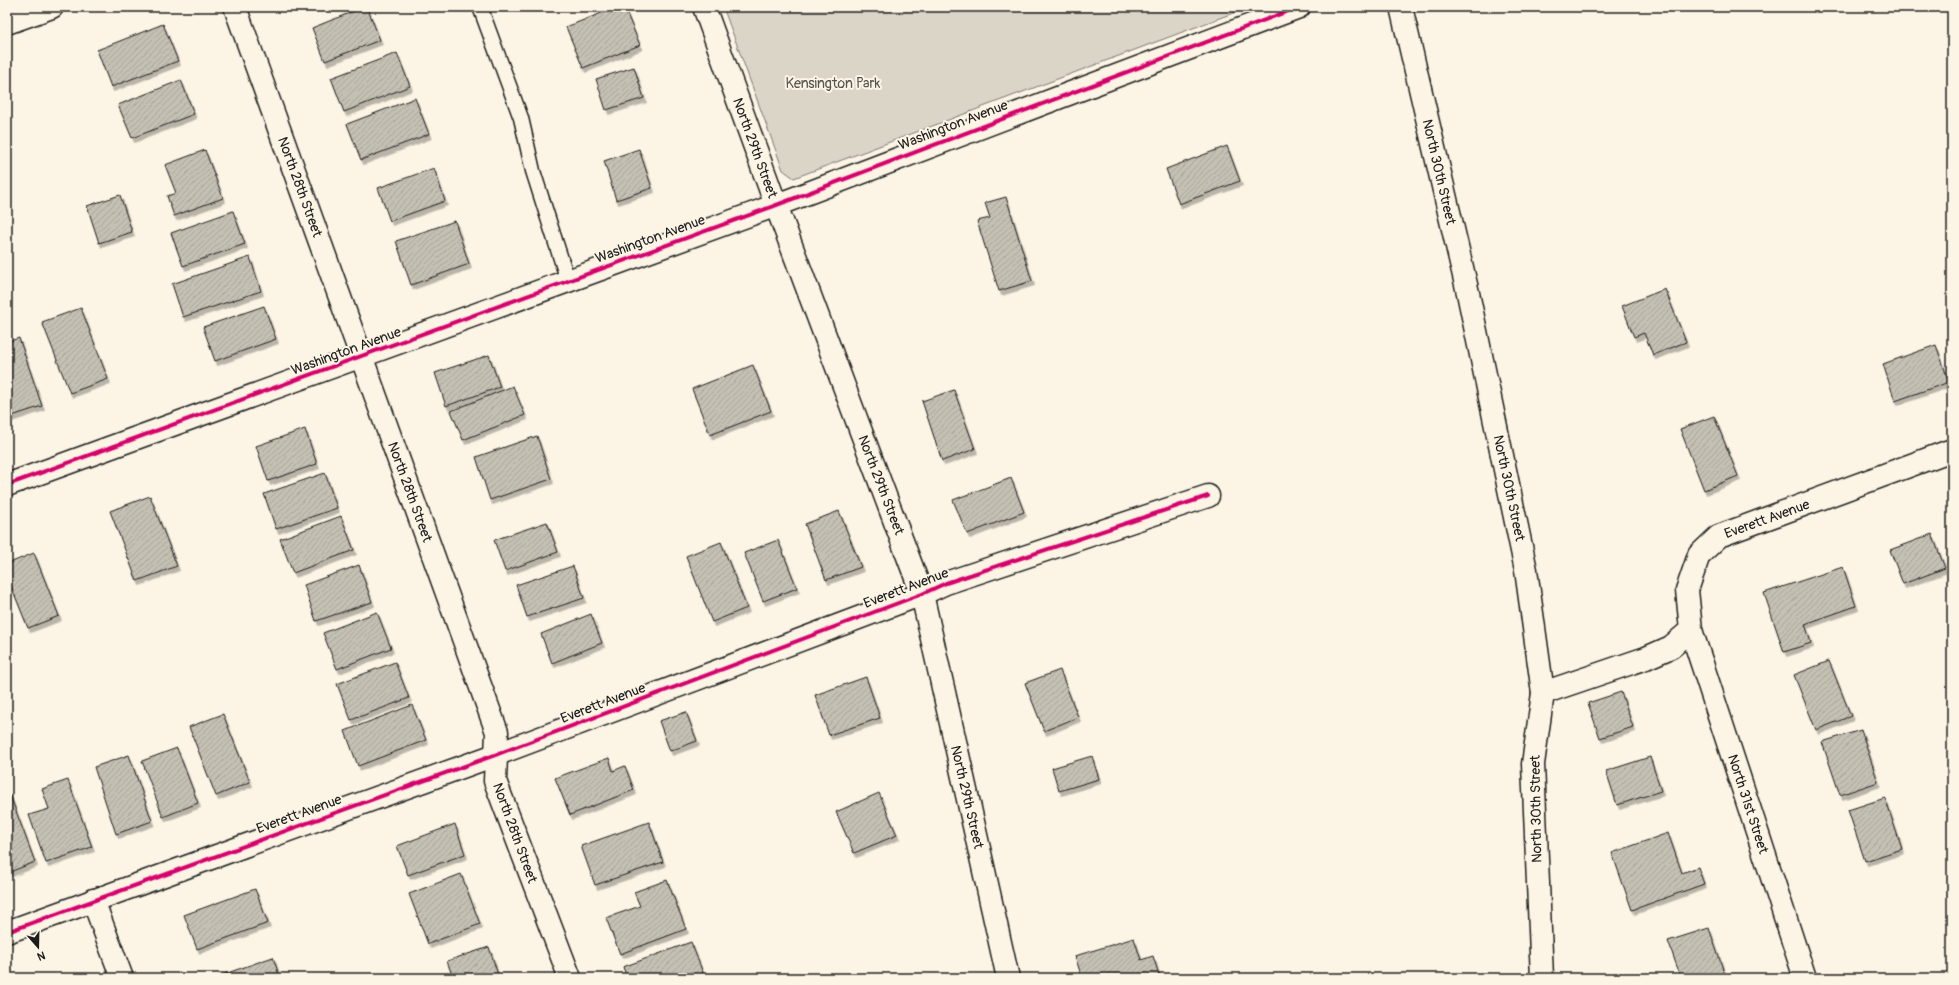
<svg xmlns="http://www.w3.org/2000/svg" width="1959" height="985" viewBox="0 0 1959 985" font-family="Pangolin,sans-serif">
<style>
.green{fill:#dbd5c8;stroke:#7c7872}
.building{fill:url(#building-hatch);stroke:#1c1c1c;filter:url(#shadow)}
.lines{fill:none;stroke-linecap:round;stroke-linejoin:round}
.lane-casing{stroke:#1c1c1c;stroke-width:17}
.street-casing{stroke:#1c1c1c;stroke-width:25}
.secondary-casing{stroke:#1c1c1c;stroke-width:25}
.lane{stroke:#fcf5e5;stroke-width:14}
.street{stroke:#fcf5e5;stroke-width:22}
.secondary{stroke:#fcf5e5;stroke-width:22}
.cycleway-casing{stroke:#fcf5e5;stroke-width:6}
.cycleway{stroke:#d6006c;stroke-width:4}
.labels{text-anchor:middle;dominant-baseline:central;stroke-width:4;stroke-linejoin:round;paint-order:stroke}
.park-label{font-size:14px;fill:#555450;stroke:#fcf5e5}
.street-label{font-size:14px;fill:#1c1c1c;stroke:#fcf5e5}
</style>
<defs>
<pattern id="building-hatch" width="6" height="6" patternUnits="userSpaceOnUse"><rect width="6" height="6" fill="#c4c0b3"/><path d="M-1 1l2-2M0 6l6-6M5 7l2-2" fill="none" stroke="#a8a499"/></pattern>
<filter id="shadow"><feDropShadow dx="2.5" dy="4.5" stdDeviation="0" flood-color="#0004"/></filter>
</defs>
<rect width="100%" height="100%" fill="#fcf5e5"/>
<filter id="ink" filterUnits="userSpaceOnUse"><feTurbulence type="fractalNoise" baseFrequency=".025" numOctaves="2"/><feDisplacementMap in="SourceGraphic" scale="8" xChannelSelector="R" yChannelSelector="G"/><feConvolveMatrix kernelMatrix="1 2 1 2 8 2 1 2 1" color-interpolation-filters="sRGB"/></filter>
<g filter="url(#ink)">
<path class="green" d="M 723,7 L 1249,7 L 794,178 L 783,170 Z"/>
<g class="building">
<path d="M 364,7 L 367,7 L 380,40 L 325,61 L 312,28 Z"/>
<path d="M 617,7 L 624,7 L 640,45 L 583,68 L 566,27 Z"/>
<path d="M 163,24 L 178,61 L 111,87 L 97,50 Z"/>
<path d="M 397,53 L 410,86 L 344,112 L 331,78 Z"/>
<path d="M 634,67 L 644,98 L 606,110 L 596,79 Z"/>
<path d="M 181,80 L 194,114 L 132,138 L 118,105 Z"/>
<path d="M 415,98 L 429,134 L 361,160 L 347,124 Z"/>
<path d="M 1227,146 L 1240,181 L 1179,204 L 1166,169 Z"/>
<path d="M 639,149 L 652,188 L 616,200 L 604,161 Z"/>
<path d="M 205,150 L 223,198 L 174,216 L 167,196 L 176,193 L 165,165 Z"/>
<path d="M 434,168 L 445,201 L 390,221 L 378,188 Z"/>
<path d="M 120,195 L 132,232 L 99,243 L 87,206 Z"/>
<path d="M 1006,197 L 1032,281 L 999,291 L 977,221 L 990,218 L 985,203 Z"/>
<path d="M 233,211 L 245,244 L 183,266 L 171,233 Z"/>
<path d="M 455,221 L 469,264 L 411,285 L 396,241 Z"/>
<path d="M 250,257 L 261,291 L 183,317 L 172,284 Z"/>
<path d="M 1665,289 L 1686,342 L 1653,355 L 1644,333 L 1634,337 L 1622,306 Z"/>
<path d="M 264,306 L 276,339 L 215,361 L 203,327 Z"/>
<path d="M 81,308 L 108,379 L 70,393 L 42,322 Z"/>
<path d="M 19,338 L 42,406 L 9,417 L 7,411 L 7,342 Z"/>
<path d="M 1936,345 L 1949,382 L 1895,401 L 1883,364 Z"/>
<path d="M 489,355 L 500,387 L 446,406 L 435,373 Z"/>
<path d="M 753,365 L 771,411 L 710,435 L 692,389 Z"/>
<path d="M 513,386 L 525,415 L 463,440 L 451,411 Z"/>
<path d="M 954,390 L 975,449 L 942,461 L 922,401 Z"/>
<path d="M 1714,416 L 1738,476 L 1704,490 L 1680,429 Z"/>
<path d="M 305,429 L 317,464 L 268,481 L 256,446 Z"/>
<path d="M 537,436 L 551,479 L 490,500 L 476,457 Z"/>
<path d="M 325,473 L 337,508 L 276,529 L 264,494 Z"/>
<path d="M 1011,478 L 1024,512 L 967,534 L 953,500 Z"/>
<path d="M 150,496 L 177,566 L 137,581 L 110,511 Z"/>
<path d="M 839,511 L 861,567 L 826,580 L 805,524 Z"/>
<path d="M 341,516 L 354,550 L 293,573 L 280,539 Z"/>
<path d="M 547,522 L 558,552 L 505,571 L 494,540 Z"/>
<path d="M 1932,534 L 1945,568 L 1903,584 L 1890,550 Z"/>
<path d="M 778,540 L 797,588 L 763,601 L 744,553 Z"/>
<path d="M 721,542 L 747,608 L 712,622 L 686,556 Z"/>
<path d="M 34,553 L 59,616 L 28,628 L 7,576 L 7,564 Z"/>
<path d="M 359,565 L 372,602 L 316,621 L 304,585 Z"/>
<path d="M 573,566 L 584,598 L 527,617 L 516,585 Z"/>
<path d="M 1843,567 L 1856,606 L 1805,624 L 1811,643 L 1784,652 L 1764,593 Z"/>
<path d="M 377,612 L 391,648 L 337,669 L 323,633 Z"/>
<path d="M 591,614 L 602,643 L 552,663 L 541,634 Z"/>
<path d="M 1829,661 L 1851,716 L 1816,730 L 1794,675 Z"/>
<path d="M 395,662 L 409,698 L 351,720 L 337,684 Z"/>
<path d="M 1060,670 L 1078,717 L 1044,731 L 1025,683 Z"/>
<path d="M 866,677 L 880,718 L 829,735 L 815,695 Z"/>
<path d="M 1621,692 L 1633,727 L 1600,738 L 1588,703 Z"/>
<path d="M 412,705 L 426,740 L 358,766 L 345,731 Z"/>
<path d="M 686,712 L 697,741 L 670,751 L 659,721 Z"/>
<path d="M 223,714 L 250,782 L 216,796 L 189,727 Z"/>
<path d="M 1861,730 L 1878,782 L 1840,795 L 1822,742 Z"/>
<path d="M 177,748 L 198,803 L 163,817 L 142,761 Z"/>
<path d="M 129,755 L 152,821 L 116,834 L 94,767 Z"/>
<path d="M 1092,756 L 1099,779 L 1059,791 L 1052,768 Z"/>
<path d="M 1650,757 L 1661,791 L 1617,805 L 1606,771 Z"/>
<path d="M 609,758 L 613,771 L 625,766 L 634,790 L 570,815 L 555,778 Z"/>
<path d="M 68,780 L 92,847 L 46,863 L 29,815 L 49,809 L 42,789 Z"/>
<path d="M 879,793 L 897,835 L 854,853 L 836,812 Z"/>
<path d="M 10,795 L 35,862 L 7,873 L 7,796 Z"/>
<path d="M 1885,798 L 1902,849 L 1865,861 L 1848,810 Z"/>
<path d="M 649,822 L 663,862 L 595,885 L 581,846 Z"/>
<path d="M 455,824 L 465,854 L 408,875 L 397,846 Z"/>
<path d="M 1668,833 L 1682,873 L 1698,867 L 1704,884 L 1632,910 L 1612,853 Z"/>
<path d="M 461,874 L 480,924 L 428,944 L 409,894 Z"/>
<path d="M 667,880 L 686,929 L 620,954 L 606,918 L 640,906 L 634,892 Z"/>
<path d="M 255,889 L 268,923 L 197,949 L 184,915 Z"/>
<path d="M 1709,928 L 1726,978 L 1681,978 L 1668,941 Z"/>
<path d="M 1134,938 L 1141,960 L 1153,956 L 1160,978 L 1082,978 L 1075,956 Z"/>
<path d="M 691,942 L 705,978 L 627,978 L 623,967 Z"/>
<path d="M 489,947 L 499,978 L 453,978 L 447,961 Z"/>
<path d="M 273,957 L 280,978 L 217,978 L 216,977 Z"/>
</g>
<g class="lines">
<defs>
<path id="lane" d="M 480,7 L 521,118 L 533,171 L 568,281"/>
<g id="street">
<path d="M 235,7 L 497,732 L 495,781 L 570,978"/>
<path d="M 1401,7 L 1468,293 L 1526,570 L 1543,693 L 1533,764 L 1542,978"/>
<path d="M 7,23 L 52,7"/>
<path d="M 7,485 C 263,393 519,301 774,206 C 950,140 1123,72 1299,7"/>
<path d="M 1691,630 L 1805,978"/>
<path d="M 1543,693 L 1646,658 L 1671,647 L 1691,630 L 1687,590 L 1699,555 L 1719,536 L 1952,450"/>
<path d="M 93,900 L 122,978"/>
<path d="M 7,932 L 495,755 L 922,594 L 946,583 L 1208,496"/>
</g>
<path id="secondary" d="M 704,7 L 776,205 L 922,594 L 1008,978"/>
</defs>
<use href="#lane" class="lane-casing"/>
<use href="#street" class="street-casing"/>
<use href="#secondary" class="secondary-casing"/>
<use href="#lane" class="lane"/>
<use href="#street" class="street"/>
<use href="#secondary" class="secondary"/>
<defs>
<g id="cycleway">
<path d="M 7,485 C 263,393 519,301 774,206 C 950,140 1123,72 1299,7"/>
<path d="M 7,932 L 495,755 L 922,594 L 946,583 L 1208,496"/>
</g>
</defs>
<use href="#cycleway" class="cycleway-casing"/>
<use href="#cycleway" class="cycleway"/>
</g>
</g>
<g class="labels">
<g class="park-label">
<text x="833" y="83">Kensington Park</text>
</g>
<g class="street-label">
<text transform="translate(953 125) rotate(-21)">Washington Avenue</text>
<text transform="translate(755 148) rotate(70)">North 29th Street</text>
<text transform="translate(1439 172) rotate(77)">North 30th Street</text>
<text transform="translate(300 187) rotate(70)">North 28th Street</text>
<text transform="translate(650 239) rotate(-20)">Washington Avenue</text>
<text transform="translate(346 351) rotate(-20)">Washington Avenue</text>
<text transform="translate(881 485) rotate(69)">North 29th Street</text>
<text transform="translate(1509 488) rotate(78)">North 30th Street</text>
<text transform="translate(410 492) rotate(70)">North 28th Street</text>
<text transform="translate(1767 519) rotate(-20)">Everett Avenue</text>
<text transform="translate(906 588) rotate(-21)">Everett Avenue</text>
<text transform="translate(603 703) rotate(-21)">Everett Avenue</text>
<text transform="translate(967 797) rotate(77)">North 29th Street</text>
<text transform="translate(1748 804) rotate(72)">North 31st Street</text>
<text transform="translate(1536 809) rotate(-91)">North 30th Street</text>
<text transform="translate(299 814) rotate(-20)">Everett Avenue</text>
<text transform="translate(515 833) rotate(70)">North 28th Street</text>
</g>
</g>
<rect width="1959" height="985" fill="none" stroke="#fcf5e5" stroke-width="24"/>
<rect x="12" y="12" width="1935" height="961" fill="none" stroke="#1c1c1c" stroke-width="1.5" filter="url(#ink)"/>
<g transform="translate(38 947) rotate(160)" stroke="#fcf5e5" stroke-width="3" paint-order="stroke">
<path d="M0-3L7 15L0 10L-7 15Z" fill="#1c1c1c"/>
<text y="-6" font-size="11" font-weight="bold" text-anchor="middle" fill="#1c1c1c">N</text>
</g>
</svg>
